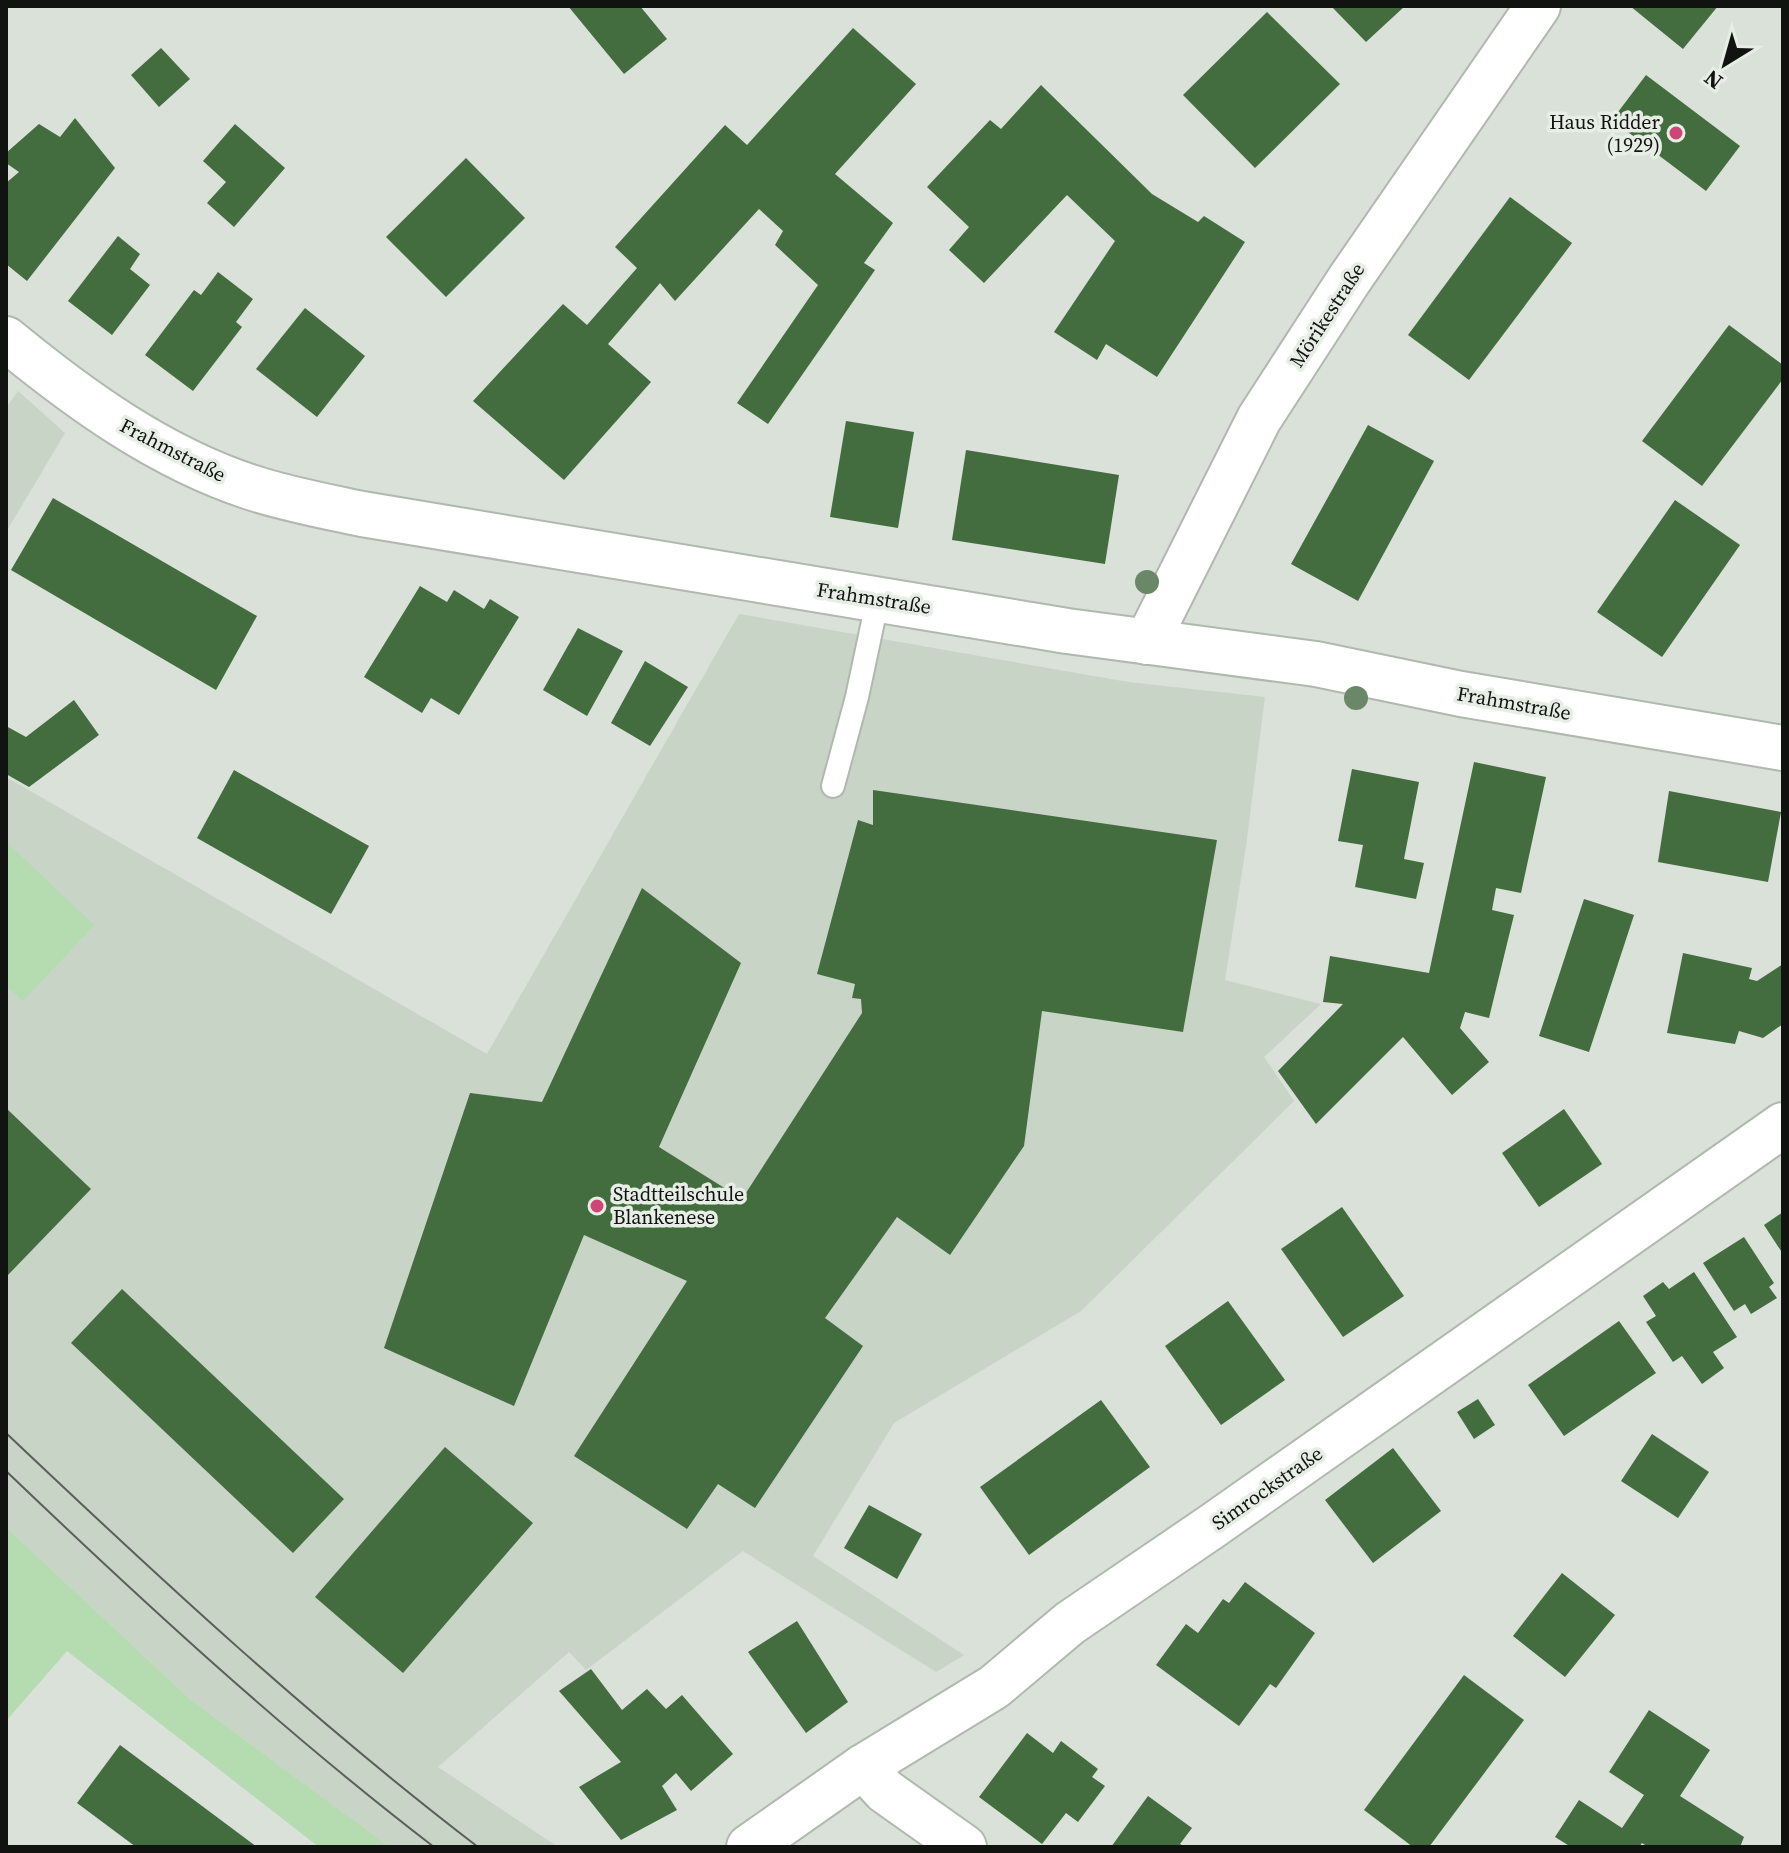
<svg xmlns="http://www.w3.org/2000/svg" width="1789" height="1853" viewBox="0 0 1789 1853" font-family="'Source Serif 4',serif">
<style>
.built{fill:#c8d4c6}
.green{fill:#b5dbb1}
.building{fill:#436c3f}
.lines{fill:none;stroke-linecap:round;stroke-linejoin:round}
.service-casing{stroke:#b1b8b0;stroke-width:26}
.minor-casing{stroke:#b1b8b0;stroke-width:48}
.service{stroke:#fff;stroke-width:22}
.minor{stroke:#fff;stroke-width:44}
.tram{stroke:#5b5f5a;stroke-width:2}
.tree{fill:#6a8767}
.poi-dot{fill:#d14576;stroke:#e6eee5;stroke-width:3}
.labels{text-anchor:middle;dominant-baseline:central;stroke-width:7;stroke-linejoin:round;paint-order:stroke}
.poi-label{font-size:20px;fill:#111310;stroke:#e6eee5;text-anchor:end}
.street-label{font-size:20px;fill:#111310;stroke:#e6eee5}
</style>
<rect width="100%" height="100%" fill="#d9e1d8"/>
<g class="built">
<path d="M 18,391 L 65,433 L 6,532 L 6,408 Z"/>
<path d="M 739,614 L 1128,682 L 1265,697 L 1246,846 L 1225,980 L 1321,1004 L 1264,1057 L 1294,1101 L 1081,1311 L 894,1423 L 813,1556 L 964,1655 L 936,1672 L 743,1551 L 586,1670 L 569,1652 L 438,1767 L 558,1847 L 390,1847 L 191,1700 L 6,1527 L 6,777 L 487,1054 Z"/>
</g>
<g class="green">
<path d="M 6,842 L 94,925 L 23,1001 L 6,985 Z"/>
<path d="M 6,1527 L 191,1700 L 390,1847 L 319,1847 L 67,1651 L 6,1721 Z"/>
</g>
<g class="building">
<path d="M 568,6 L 640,6 L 667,39 L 624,74 Z"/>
<path d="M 1331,6 L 1405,6 L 1366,42 Z"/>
<path d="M 1630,6 L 1718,6 L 1683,49 Z"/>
<path d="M 1267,12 L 1340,84 L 1255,168 L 1183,95 Z"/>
<path d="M 853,28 L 916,84 L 835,174 L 893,223 L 864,263 L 875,270 L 768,424 L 737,403 L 818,285 L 775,245 L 783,231 L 759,209 L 675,301 L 660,283 L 608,344 L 651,382 L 564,480 L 473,401 L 563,304 L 587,325 L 637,268 L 615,247 L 725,125 L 747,145 Z"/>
<path d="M 161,48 L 190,79 L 159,107 L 131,75 Z"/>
<path d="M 1646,75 L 1740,146 L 1706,191 L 1612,120 Z"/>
<path d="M 1041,85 L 1152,194 L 1198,222 L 1204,216 L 1245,242 L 1157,377 L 1106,344 L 1097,360 L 1054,332 L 1115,241 L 1067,195 L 984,283 L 949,250 L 969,227 L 927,187 L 990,120 L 1001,129 Z"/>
<path d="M 75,118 L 115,168 L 27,281 L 6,264 L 6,183 L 19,172 L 6,163 L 6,153 L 39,124 L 60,137 Z"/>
<path d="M 235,124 L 285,168 L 234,227 L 207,203 L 226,182 L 203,161 Z"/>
<path d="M 466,158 L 525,218 L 446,297 L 386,237 Z"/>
<path d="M 1510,197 L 1572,243 L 1469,380 L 1408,335 Z"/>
<path d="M 118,236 L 140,254 L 130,269 L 150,285 L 112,335 L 68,301 Z"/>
<path d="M 218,272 L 253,299 L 236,322 L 242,327 L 193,391 L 145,355 L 194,290 L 201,295 Z"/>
<path d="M 305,308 L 365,356 L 317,417 L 256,369 Z"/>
<path d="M 1729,325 L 1783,365 L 1783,379 L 1702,486 L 1642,441 Z"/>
<path d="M 846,421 L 914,432 L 898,528 L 830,517 Z"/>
<path d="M 1368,425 L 1434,461 L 1358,601 L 1291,564 Z"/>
<path d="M 966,450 L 1119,475 L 1105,564 L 952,540 Z"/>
<path d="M 53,498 L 257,616 L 216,690 L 11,570 Z"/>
<path d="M 1675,500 L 1740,545 L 1662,657 L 1597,612 Z"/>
<path d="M 420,586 L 447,602 L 454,590 L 484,609 L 490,599 L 519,617 L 459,715 L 431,698 L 422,713 L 364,677 Z"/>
<path d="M 578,628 L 623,651 L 587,716 L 543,690 Z"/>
<path d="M 645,661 L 688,687 L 650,746 L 611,723 Z"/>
<path d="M 74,700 L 99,735 L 29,787 L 6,774 L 6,726 L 26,737 Z"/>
<path d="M 1474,762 L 1546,777 L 1521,893 L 1496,888 L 1492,910 L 1514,915 L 1489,1018 L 1465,1012 L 1460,1028 L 1489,1062 L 1452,1095 L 1403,1037 L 1316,1124 L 1278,1071 L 1343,1004 L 1323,1002 L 1330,956 L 1429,973 Z"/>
<path d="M 1352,769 L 1419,782 L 1404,859 L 1424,863 L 1416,899 L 1355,887 L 1363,845 L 1338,841 Z"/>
<path d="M 234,770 L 369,846 L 331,914 L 197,838 Z"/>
<path d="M 873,790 L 1217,840 L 1183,1032 L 1042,1011 L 1024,1146 L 950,1255 L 897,1217 L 825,1318 L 863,1346 L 755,1508 L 718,1484 L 687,1529 L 574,1456 L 687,1281 L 584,1235 L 514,1406 L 384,1348 L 470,1093 L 542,1102 L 642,888 L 741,963 L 659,1147 L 742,1199 L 862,1013 L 861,999 L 852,998 L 855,984 L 817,974 L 858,820 L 873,825 Z"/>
<path d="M 1669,791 L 1781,812 L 1768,882 L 1658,862 Z"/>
<path d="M 1584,899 L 1634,915 L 1589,1052 L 1539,1036 Z"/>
<path d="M 1683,953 L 1752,968 L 1749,979 L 1757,981 L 1783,964 L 1783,1024 L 1763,1038 L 1739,1031 L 1735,1044 L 1667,1033 Z"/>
<path d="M 6,1108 L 91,1189 L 7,1276 L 6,1275 Z"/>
<path d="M 1564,1109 L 1602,1164 L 1539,1207 L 1502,1153 Z"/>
<path d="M 1342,1207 L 1404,1296 L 1343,1337 L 1281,1249 Z"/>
<path d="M 1783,1212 L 1783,1254 L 1764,1225 Z"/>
<path d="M 1744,1237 L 1774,1283 L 1769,1287 L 1777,1298 L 1751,1314 L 1745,1304 L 1734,1311 L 1703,1263 Z"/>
<path d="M 1694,1272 L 1737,1337 L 1713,1352 L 1724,1368 L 1702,1384 L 1682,1356 L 1673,1362 L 1646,1322 L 1656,1316 L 1643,1296 L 1663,1282 L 1669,1289 Z"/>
<path d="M 122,1289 L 344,1499 L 293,1553 L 71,1343 Z"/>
<path d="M 1228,1301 L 1285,1380 L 1221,1425 L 1165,1346 Z"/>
<path d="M 1619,1321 L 1656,1373 L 1564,1436 L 1528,1385 Z"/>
<path d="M 1478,1399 L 1495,1425 L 1474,1439 L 1457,1412 Z"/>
<path d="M 1101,1400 L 1150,1467 L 1029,1555 L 980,1487 Z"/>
<path d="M 1652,1434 L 1709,1472 L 1678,1518 L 1621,1481 Z"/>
<path d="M 445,1447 L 533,1523 L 403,1673 L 315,1597 Z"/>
<path d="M 1393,1448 L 1441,1511 L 1373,1563 L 1325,1500 Z"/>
<path d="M 869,1505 L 922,1534 L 897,1579 L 844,1548 Z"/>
<path d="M 1562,1573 L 1615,1615 L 1565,1677 L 1513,1636 Z"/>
<path d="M 1245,1582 L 1315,1633 L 1276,1688 L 1270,1684 L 1239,1726 L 1156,1665 L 1186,1624 L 1198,1633 L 1223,1599 L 1229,1603 Z"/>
<path d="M 797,1621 L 848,1702 L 806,1733 L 748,1652 Z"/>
<path d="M 591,1669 L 622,1710 L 647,1689 L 666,1709 L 682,1695 L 733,1754 L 691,1791 L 676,1773 L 662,1786 L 677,1810 L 621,1840 L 579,1787 L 621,1762 L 559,1691 Z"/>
<path d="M 1464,1675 L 1524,1720 L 1429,1847 L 1413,1847 L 1364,1810 Z"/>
<path d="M 1649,1710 L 1710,1750 L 1680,1796 L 1744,1837 L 1740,1847 L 1648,1847 L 1642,1843 L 1639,1847 L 1571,1847 L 1555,1837 L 1579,1800 L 1622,1828 L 1644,1795 L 1609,1772 Z"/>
<path d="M 1027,1733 L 1053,1753 L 1061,1741 L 1098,1769 L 1092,1777 L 1105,1786 L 1078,1822 L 1066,1813 L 1042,1844 L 979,1797 Z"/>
<path d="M 120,1745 L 194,1800 L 257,1847 L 136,1847 L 77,1803 Z"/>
<path d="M 1148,1796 L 1192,1828 L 1180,1844 L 1185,1847 L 1111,1847 Z"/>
</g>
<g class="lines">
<defs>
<path id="service" d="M 833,786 L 857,697 L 878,598"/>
<g id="minor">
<path d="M 6,339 C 79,399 159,457 250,487 C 286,499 324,506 362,514 L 1067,631 L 1316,664 L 1461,694 L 1783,748"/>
<path d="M 1147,642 L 1259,419 L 1349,280 L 1538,6"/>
<path d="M 863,1767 L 885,1791 L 964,1847"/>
<path d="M 749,1847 L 863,1767 L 994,1687 L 1070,1623 L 1211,1527 L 1783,1125"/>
</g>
</defs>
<use href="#service" class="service-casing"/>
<use href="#minor" class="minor-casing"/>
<use href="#service" class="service"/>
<use href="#minor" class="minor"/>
<g class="tram">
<path d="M 6,1433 C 158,1577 312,1720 478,1847"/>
<path d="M 6,1471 C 143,1602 284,1732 434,1847"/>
</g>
</g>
<g class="tree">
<circle cx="1147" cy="582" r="12"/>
<circle cx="1356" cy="698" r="12"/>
</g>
<g class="poi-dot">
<circle cx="1676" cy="133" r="8"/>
<circle cx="597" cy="1206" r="8"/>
</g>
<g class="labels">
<g class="poi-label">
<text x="1660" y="122">Haus Ridder<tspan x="1660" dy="23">(1929)</tspan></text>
<text x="613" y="1194" text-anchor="start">Stadtteilschule<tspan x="613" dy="23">Blankenese</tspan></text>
</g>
<g class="street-label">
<text transform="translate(1327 315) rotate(-57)">Mörikestraße</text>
<text transform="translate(173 450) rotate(27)">Frahmstraße</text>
<text transform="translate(874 598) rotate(9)">Frahmstraße</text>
<text transform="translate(1514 703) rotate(10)">Frahmstraße</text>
<text transform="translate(1267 1488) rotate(-35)">Simrockstraße</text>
</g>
</g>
<rect width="1789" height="1853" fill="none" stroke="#111310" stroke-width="16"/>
<g transform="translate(1725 64) rotate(217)" stroke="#e6eee5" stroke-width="6" paint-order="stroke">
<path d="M0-6L14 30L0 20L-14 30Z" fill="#111310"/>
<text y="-12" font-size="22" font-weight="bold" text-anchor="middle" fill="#111310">N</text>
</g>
</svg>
